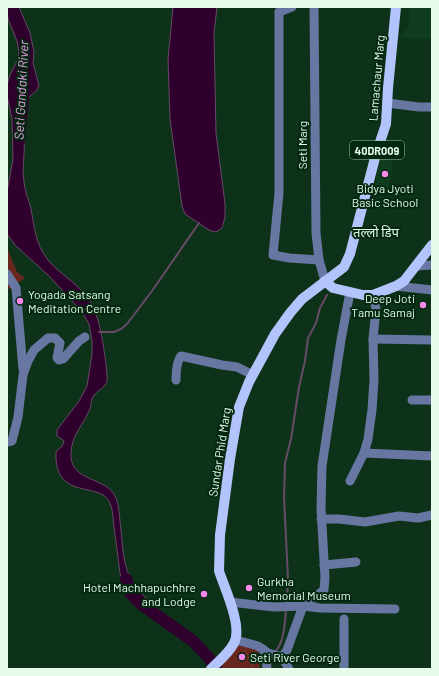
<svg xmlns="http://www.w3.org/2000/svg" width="439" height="676" viewBox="0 0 439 676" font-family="Barlow,'Noto Sans Devanagari',sans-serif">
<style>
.built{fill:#0f3c1e}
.green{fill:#68281f}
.water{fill:#2f002d;stroke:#664b66}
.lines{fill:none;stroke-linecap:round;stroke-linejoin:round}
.stream{stroke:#664b66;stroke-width:2}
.river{stroke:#2f002d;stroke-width:12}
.path{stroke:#607e68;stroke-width:1;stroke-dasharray:1 3;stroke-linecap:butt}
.minor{stroke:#6876a2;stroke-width:9}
.major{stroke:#b2c4fb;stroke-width:10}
.poi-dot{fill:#f788ec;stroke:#032810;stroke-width:1.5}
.labels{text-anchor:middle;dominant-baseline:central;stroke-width:4;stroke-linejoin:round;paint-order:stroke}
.shield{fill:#032810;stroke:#a2bca9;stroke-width:1}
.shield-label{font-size:11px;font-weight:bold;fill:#e6fbea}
.street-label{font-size:12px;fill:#e6fbea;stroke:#032810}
.poi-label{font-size:12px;fill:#e6fbea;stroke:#032810;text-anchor:start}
.water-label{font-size:13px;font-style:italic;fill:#eda0e4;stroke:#032810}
.neighbourhood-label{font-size:13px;fill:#e6fbea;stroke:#032810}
</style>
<rect width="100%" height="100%" fill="#0e3219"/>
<g class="built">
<path d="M 410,7 L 432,7 L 432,39 L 397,38 L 408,28 Z"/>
<path d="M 383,154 L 391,154 L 393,167 L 388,191 L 380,191 L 374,187 L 378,169 Z"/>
</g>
<g class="green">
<path d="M 7,247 L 17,272 L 25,278 L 7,290 Z"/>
<path d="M 238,640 L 257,647 L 260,669 L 218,669 Z"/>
</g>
<g class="water">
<path d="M 7,7 L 19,7 L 30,33 L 34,52 L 33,63 L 39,86 C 35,95 23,99 19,108 C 16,117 23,131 24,141 C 25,151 23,163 23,174 C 24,180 24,186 26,192 C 27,198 30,203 31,209 C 35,229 35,243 48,260 C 57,271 69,278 79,288 C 92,299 98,317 101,333 C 103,342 108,374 107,381 C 105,389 96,390 93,397 C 90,401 92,407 89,411 C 83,425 72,435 71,452 C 69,484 107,475 116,498 C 119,505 119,513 120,521 C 124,555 121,579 151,602 L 148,607 C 142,602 128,594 124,587 C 122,583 121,577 120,573 C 118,557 116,542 114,527 C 113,519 113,510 110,503 C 100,480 54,502 56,452 L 62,446 L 64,442 L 63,440 L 57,436 L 57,430 L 79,401 L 87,386 L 92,354 L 92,341 L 89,324 L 82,312 L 64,292 L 49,276 L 15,245 L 7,234 L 7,192 L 13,159 L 12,119 L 7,95 L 7,85 L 10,75 L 18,59 L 19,52 L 17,41 L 8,19 Z"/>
<path d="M 173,7 L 217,7 L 214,33 L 216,133 L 225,204 L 225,217 L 222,228 L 216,232 L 209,230 L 185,214 L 182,206 L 170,119 L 168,59 Z"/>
</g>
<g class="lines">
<g class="stream">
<path d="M 99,332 L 114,332 L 121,329 L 127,324 L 152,291 L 199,223"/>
<path d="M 287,603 L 288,579 L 284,497 L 285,463 L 291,439 L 299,387 L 305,361 L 308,338 L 316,323 L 320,308 L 327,295"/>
<path d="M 275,652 C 284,643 285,623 286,609"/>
</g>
<g class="river">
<path d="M 19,141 L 24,87"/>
<path d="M 126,579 L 131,594 L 141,604 L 193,641 L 208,657 L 217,669"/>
</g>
<path class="path" d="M 245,650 L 254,669"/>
<g class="minor">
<path d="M 292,7 L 279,12 L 279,193 L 273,255 L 289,258 L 319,260"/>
<path d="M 314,7 L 316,233 L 319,260 L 325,281"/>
<path d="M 387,103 L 419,107 L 432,107"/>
<path d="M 416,266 L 432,265"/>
<path d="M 7,274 L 16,288 L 23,369"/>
<path d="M 396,286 L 432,290"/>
<path d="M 373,339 L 432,340"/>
<path d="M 176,380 C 176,373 176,362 181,356 L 222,365 L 237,367 L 253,375"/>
<path d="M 412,400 L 432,400"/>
<path d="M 7,442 L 12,441 L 18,417 L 23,375 L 28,361 L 34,350 L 48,338 L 55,338 L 60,343 L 57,358 L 59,360 L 63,359 L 79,341 L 85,337"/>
<path d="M 364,453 L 432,456"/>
<path d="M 350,481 L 364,453 L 368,439 L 372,410 L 374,380 L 373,339 L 376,309 L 373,295"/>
<path d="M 321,519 L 339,519 L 365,522 L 399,516 L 418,518 L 432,515"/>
<path d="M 324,565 L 356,562"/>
<path d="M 230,602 L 274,607 L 303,606 L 320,608 L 395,609"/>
<path d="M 236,640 L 258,646 L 268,653 L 282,657 L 289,669"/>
<path d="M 263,649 L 266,655 L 267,669"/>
<path d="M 282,657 L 287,650 L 303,606 L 324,590 L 325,577 L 321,508 L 322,466 L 341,340 L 350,292"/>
<path d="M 344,669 L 344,619"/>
</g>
<g class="major">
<path d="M 325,281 L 333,288 L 363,295 L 373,295 L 396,286 L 404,281 L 432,245"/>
<path d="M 211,669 C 219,661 229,653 234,643 C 243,627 225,589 219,571 L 220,535 L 230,459 L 239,407 L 249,382 L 275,334 L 290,313 L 302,299 L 344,267 L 350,254 L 376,154 L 386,124 L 388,88 L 396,7"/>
</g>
</g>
<g class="poi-dot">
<circle cx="385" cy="174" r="4"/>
<circle cx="20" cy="301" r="4"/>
<circle cx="423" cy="305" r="4"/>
<circle cx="249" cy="588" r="4"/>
<circle cx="204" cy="594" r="4"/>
<circle cx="242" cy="657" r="4"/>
</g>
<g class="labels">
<rect class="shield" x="350" y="141" width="54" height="18" rx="3"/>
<g class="shield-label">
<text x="377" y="150">40DR009</text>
</g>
<g class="street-label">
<text transform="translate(376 78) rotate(-85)">Lamachaur Marg</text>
<text transform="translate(302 145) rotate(-90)">Seti Marg</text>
<text transform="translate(219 452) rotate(-81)">Sundar Phid Marg</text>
</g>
<g class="poi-label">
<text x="385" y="188" text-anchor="middle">Bidya Jyoti<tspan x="385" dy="14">Basic School</tspan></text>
<text x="28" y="294">Yogada Satsang<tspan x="28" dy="14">Meditation Centre</tspan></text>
<text x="415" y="298" text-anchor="end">Deep Joti<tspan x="415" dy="14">Tamu Samaj</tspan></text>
<text x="257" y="581">Gurkha<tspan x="257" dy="14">Memorial Museum</tspan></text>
<text x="196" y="587" text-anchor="end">Hotel Machhapuchhre<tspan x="196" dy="14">and Lodge</tspan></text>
<text x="250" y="657">Seti River George</text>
</g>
<g class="water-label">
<text transform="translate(21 90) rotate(-87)">Seti Gandaki River</text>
</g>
<g class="neighbourhood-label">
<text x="376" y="232">तल्लो डिप</text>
</g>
</g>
<rect width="439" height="676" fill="none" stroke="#e6fbea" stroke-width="16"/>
</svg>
